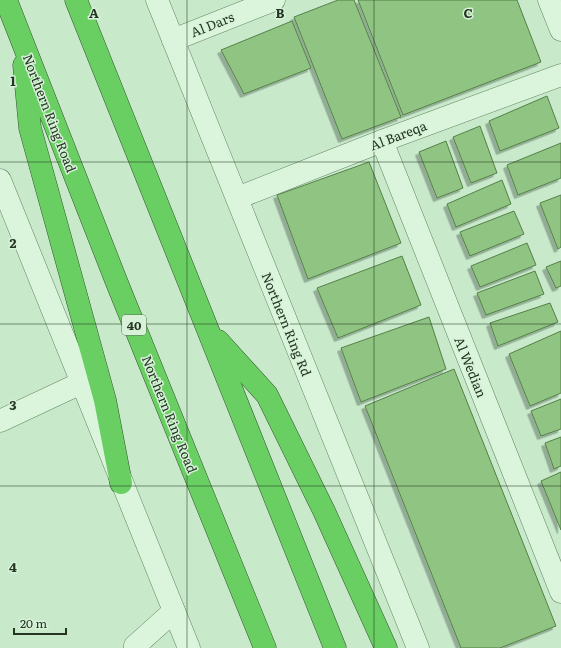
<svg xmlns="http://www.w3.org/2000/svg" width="561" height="648" viewBox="0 0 561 648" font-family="Literata,serif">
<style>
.building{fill:#90c482;stroke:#548047;filter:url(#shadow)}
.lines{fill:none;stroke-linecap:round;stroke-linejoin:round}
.minor-casing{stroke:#62845f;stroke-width:23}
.highway-casing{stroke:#375232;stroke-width:23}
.minor{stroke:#daf5dc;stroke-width:22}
.highway{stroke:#6acf63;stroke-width:22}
.grid{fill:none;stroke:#243621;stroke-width:1;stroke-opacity:0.55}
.labels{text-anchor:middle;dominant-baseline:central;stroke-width:3;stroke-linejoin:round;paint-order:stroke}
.shield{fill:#d7f2d9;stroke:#5a6e58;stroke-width:1}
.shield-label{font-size:12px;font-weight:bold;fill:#243621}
.street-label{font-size:13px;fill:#243621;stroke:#d7f2d9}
.grid-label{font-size:13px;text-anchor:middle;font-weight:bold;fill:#243621;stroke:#d7f2d9;stroke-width:3;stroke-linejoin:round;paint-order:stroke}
</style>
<defs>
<filter id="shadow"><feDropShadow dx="-3.5" dy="3.5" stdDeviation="0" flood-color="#0004"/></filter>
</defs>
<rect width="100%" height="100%" fill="#c8eacb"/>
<g class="building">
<path d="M 338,0 L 354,0 L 401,117 L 342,139 L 294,17 Z"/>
<path d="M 358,0 L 517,0 L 541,62 L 403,115 Z"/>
<path d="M 292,21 L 311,68 L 244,94 L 221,50 Z"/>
<path d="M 547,96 L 559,128 L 500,151 L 489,121 Z"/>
<path d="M 480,126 L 497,173 L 471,183 L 453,137 Z"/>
<path d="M 446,141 L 463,188 L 437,198 L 419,152 Z"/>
<path d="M 561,143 L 561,178 L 518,195 L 507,165 Z"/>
<path d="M 369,162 L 401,243 L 308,279 L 277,195 Z"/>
<path d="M 502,180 L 511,204 L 456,227 L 447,204 Z"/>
<path d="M 561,195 L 561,247 L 558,249 L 540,203 Z"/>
<path d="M 514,211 L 524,234 L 470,256 L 460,232 Z"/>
<path d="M 527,243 L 536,265 L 480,287 L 471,266 Z"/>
<path d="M 402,256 L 421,305 L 338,338 L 317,288 Z"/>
<path d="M 561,261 L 561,286 L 556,288 L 546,267 Z"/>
<path d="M 535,271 L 544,294 L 486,315 L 477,293 Z"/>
<path d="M 550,303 L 558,322 L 498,346 L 490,323 Z"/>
<path d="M 429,317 L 446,369 L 361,402 L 341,348 Z"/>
<path d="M 561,331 L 561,393 L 530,406 L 509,354 Z"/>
<path d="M 454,369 L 556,626 L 500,648 L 461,648 L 365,406 Z"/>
<path d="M 561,399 L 561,429 L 541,436 L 531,411 Z"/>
<path d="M 561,437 L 561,466 L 554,469 L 545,443 Z"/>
<path d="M 561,472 L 561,530 L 541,481 Z"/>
</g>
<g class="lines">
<defs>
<g id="minor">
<path d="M 157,0 L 418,648"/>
<path d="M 549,0 L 561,30"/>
<path d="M 173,40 L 274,0"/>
<path d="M 382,141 L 561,592"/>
<path d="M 0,180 L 189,648"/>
<path d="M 237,198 L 382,141 L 561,75"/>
<path d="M 0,421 L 81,383"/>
<path d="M 135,648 L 135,646 L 174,611"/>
</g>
<g id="highway">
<path d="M 6,0 L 117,283 L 265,648"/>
<path d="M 76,0 L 335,648"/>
<path d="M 24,65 L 30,128 L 105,400 L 121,483"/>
<path d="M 218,341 L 267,395 L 324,511 L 386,648"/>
</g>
</defs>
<use href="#minor" class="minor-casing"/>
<use href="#highway" class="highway-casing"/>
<use href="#minor" class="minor"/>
<use href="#highway" class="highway"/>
</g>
<path class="grid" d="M 187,0 L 187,648M 374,0 L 374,648M 0,162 L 561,162M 0,324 L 561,324M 0,486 L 561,486"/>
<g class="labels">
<rect class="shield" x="122" y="315" width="24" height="20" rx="3"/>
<g class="shield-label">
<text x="134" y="325">40</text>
</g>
<g class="street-label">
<text transform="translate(212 24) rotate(-22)">Al Dars</text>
<text transform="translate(50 113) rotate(69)">Northern Ring Road</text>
<text transform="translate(398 135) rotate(-21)">Al Bareqa</text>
<text transform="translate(287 324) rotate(68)">Northern Ring Rd</text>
<text transform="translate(471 367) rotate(68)">Al Wedian</text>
<text transform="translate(170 414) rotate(68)">Northern Ring Road</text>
</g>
</g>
<g class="grid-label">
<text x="94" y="18">A</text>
<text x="280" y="18">B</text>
<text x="468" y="18">C</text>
<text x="13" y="86">1</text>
<text x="13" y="248">2</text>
<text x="13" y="410">3</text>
<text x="13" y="572">4</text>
</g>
<path d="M14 628v6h52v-6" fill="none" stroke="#243621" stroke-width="2"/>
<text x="20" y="628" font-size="12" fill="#243621" stroke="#d7f2d9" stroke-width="3" paint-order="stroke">20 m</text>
</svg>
